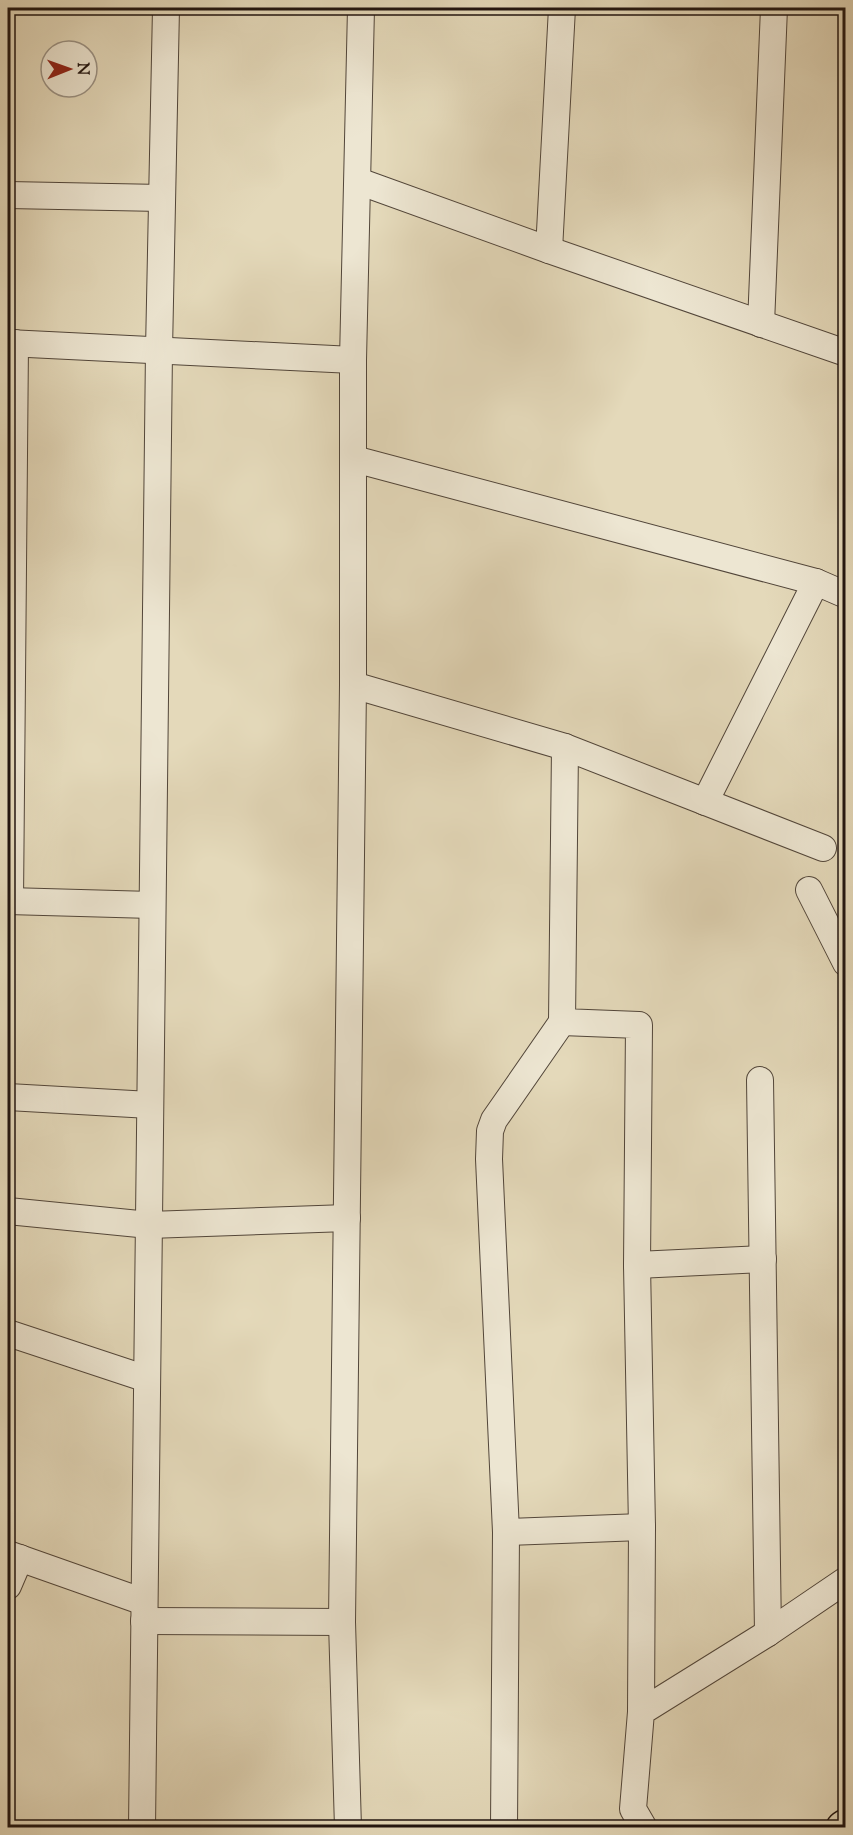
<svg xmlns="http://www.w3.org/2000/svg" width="853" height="1835" viewBox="0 0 853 1835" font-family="'Sorts Mill Goudy',serif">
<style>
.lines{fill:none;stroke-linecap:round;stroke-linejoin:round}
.minor-casing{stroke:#52463a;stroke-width:28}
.primary-casing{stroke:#211510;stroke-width:36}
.minor{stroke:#ede6d2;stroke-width:26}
.primary{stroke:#e4d9ba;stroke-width:33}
</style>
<rect width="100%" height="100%" fill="#e4d9ba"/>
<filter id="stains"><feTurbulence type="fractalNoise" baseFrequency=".00333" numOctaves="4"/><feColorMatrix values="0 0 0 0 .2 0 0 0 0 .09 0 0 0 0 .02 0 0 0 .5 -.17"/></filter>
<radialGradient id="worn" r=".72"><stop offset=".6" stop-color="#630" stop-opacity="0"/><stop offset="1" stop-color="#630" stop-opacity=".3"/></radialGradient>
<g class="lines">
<defs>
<g id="minor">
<path d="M 358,181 L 549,250 L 846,353"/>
<path d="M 8,195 L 162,198"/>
<path d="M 549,250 L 562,8"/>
<path d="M 761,324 L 774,8"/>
<path d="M 8,343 L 353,360"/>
<path d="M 354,459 L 816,582 L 846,595"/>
<path d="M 353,685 L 565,747 L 823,848"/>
<path d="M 565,747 L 562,1022 L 639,1025 L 637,1265 L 642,1527 L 641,1712"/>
<path d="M 705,802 L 816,582"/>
<path d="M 809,890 L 846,963"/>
<path d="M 8,901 L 152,905"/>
<path d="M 10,901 L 15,343"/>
<path d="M 760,1080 L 768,1633"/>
<path d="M 8,1097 L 150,1105"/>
<path d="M 8,1211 L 149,1225 L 347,1218"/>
<path d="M 637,1265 L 763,1259"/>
<path d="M 8,1333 L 147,1379"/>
<path d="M 506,1532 L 642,1527"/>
<path d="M 8,1554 L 144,1602"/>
<path d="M 8,1586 L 20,1558"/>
<path d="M 144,1621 L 342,1622"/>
<path d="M 142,1828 L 159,350 L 166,8"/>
<path d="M 348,1828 L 342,1622 L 353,685 L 353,360 L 361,8"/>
<path d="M 504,1828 L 506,1532 L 489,1159 L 490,1131 L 494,1120 L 562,1022"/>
<path d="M 644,1828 L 633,1809 L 641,1712 L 768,1633 L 846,1580"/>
</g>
<path id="primary" d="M 843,1828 L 846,1826"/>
</defs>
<use href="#minor" class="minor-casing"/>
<use href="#primary" class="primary-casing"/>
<use href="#minor" class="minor"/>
<use href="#primary" class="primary"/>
</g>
<rect width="853" height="1835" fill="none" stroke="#e4d9ba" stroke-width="30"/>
<rect x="9" y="9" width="835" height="1817" fill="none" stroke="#211510" stroke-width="3"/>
<rect x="15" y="15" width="823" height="1805" fill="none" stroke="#211510" stroke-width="1.5"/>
<g transform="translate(69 69) rotate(89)"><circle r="28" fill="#ede6d2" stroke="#9b9284" stroke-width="1.5"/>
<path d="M0-4.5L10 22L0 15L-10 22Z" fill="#8f2418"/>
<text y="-9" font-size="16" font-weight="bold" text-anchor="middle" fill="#211510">N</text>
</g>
<rect width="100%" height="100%" filter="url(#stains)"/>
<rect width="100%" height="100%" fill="url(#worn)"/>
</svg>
